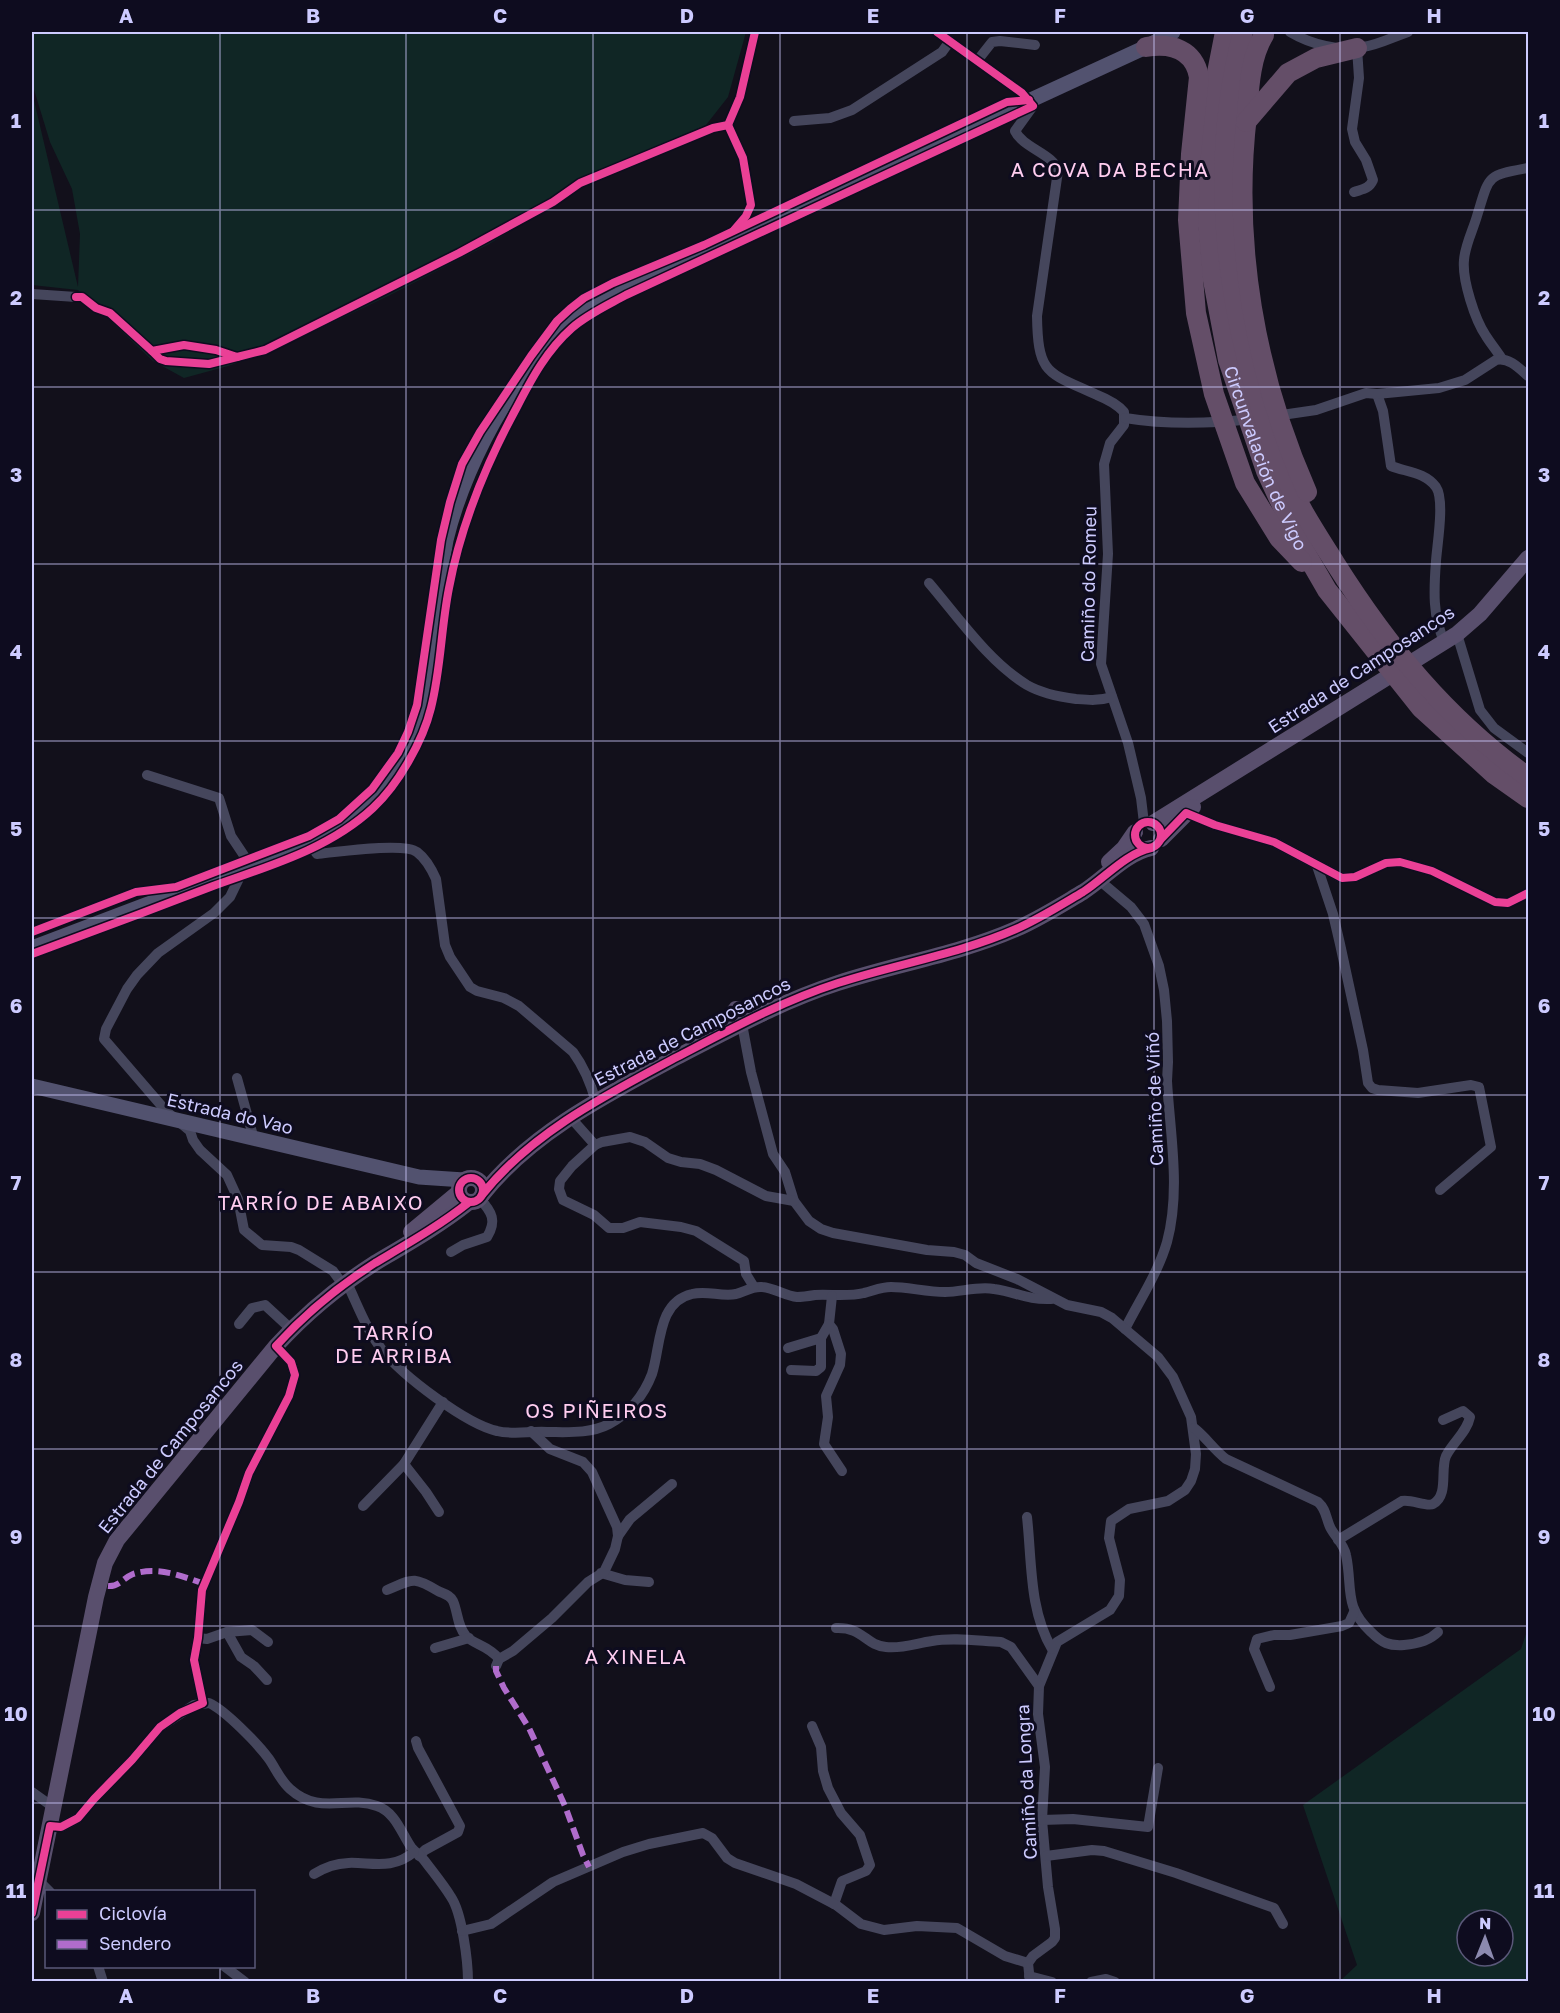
<svg xmlns="http://www.w3.org/2000/svg" width="1560" height="2013" viewBox="0 0 1560 2013" font-family="'Golos Text',sans-serif">
<style>
.green{fill:#102625;fill-rule:evenodd}
.lines{fill:none;stroke-linecap:round;stroke-linejoin:round}
.street{stroke:#45465c;stroke-width:10}
.secondary{stroke:#52526f;stroke-width:15}
.primary{stroke:#594f6d;stroke-width:16}
.highway{stroke:#644e68;stroke-width:20}
.quiet{stroke:#b06ccc;stroke-width:6;stroke-dasharray:12 6;stroke-linecap:butt}
.cycleway-casing{stroke:#0e0c1f;stroke-width:11}
.cycleway{stroke:#ea4096;stroke-width:8}
.grid{fill:none;stroke:#cdcbff;stroke-width:1.5;stroke-opacity:0.55}
.labels{text-anchor:middle;dominant-baseline:central;stroke-width:6;stroke-linejoin:round;paint-order:stroke}
.street-label{font-size:18px;fill:#cdcbff;stroke:#0e0c1f}
.neighbourhood-label{font-size:20px;letter-spacing:1.5px;fill:#ffcdf0;stroke:#0e0c1f}
.neatline{fill:none;stroke:#cdcbff;stroke-width:2}
.grid-label{font-size:20px;text-anchor:middle;font-weight:bold;fill:#cdcbff}
</style>
<rect width="100%" height="100%" fill="#12101b"/>
<g class="green">
<path d="M 32,32 L 746,32 L 728,97 L 706,125 L 602,169 L 552,206 L 489,244 L 390,295 L 286,345 L 228,366 L 184,378 L 153,361 L 78,290 L 32,285 L 32,92 L 78,287 L 80,234 L 72,189 L 50,142 L 32,83 Z"/>
<path d="M 1528,1628 L 1528,1981 L 1340,1981 L 1357,1965 L 1303,1805 L 1521,1649 ZM 1467,1920 L 1503,1920 L 1503,1956 L 1467,1956 Z"/>
</g>
<g class="lines">
<g class="street">
<path d="M 937,32 L 1022,93 L 1033,106 L 1015,131 C 1023,148 1054,154 1058,171 L 1037,316 C 1038,375 1047,372 1097,395 C 1107,399 1117,404 1124,412 L 1124,425 L 1110,443 L 1104,464 L 1108,554 L 1101,664 L 1128,743 L 1141,798 L 1144,823"/>
<path d="M 1290,32 C 1310,44 1340,52 1363,47 C 1378,45 1393,37 1408,32"/>
<path d="M 977,61 L 992,42 L 1000,41 L 1035,45"/>
<path d="M 794,121 L 830,118 L 852,110 L 942,52 L 950,41"/>
<path d="M 1354,192 C 1363,189 1369,189 1373,180 L 1366,160 L 1355,142 L 1352,129 L 1359,78 L 1357,48"/>
<path d="M 32,294 L 76,297"/>
<path d="M 1502,359 C 1497,351 1491,344 1486,336 C 1475,320 1462,280 1464,260 C 1465,245 1473,230 1477,216 C 1490,174 1486,176 1528,168"/>
<path d="M 1377,394 L 1383,411 L 1391,466 C 1406,472 1425,472 1436,487 C 1445,500 1437,545 1436,561 C 1434,587 1432,619 1445,642"/>
<path d="M 1275,416 L 1316,410 L 1366,393 L 1377,394 L 1439,388 L 1465,380 L 1496,360 C 1509,357 1519,368 1528,376"/>
<path d="M 1125,418 C 1168,425 1208,424 1251,419"/>
<path d="M 929,583 C 958,617 989,662 1027,685 C 1041,693 1060,697 1076,699 C 1089,700 1099,701 1112,697"/>
<path d="M 1457,634 L 1480,710 L 1494,728 L 1528,753"/>
<path d="M 147,775 L 219,798 L 231,836 L 251,866"/>
<path d="M 1186,813 L 1215,825 L 1274,842 L 1342,878 L 1355,877 L 1386,863 L 1400,862 L 1432,871 L 1495,902 L 1508,903 L 1528,893"/>
<path d="M 309,843 L 317,854 C 337,852 404,842 417,852 C 425,858 432,870 436,879 L 445,945 L 450,957 L 470,987 L 477,991 L 504,998 L 519,1006 L 573,1052 C 584,1067 591,1084 596,1102"/>
<path d="M 1317,866 L 1333,914 L 1340,944 L 1363,1050 L 1368,1083 L 1372,1088 L 1378,1090 L 1418,1093 L 1471,1085 L 1479,1087 L 1491,1147 L 1440,1190"/>
<path d="M 244,868 L 230,897 L 214,913 L 158,953 L 137,975 L 127,989 L 106,1029 L 104,1039 L 166,1111 L 190,1131 L 193,1140 L 200,1150 L 227,1175 L 238,1199 L 244,1230 L 262,1245 L 291,1247 L 299,1250 L 333,1271 L 344,1286"/>
<path d="M 1099,880 L 1131,907 L 1144,924 L 1159,966 L 1164,990 L 1167,1021 L 1168,1062 L 1167,1081 C 1170,1133 1181,1190 1167,1242 C 1158,1273 1139,1301 1125,1329"/>
<path d="M 742,1024 L 751,1072 L 773,1154 L 785,1172 L 794,1201 L 809,1221 L 821,1229 L 833,1233 L 927,1250 L 954,1252 L 965,1255 L 976,1263 L 1017,1279 L 1067,1305 L 1101,1312 L 1112,1318 L 1158,1357 L 1173,1377 L 1191,1417 L 1196,1454 L 1195,1469 L 1191,1481 L 1185,1490 L 1168,1501 L 1129,1509 L 1111,1521 L 1109,1538 L 1120,1580 L 1119,1596 L 1110,1610 L 1057,1642 L 1039,1686 L 1038,1714 L 1045,1767 L 1042,1820 L 1048,1887 L 1055,1929 L 1055,1938 L 1052,1942 L 1033,1956 L 1028,1963 L 1030,1982"/>
<path d="M 237,1078 L 252,1132 L 251,1138"/>
<path d="M 571,1118 L 595,1145"/>
<path d="M 451,1252 L 463,1245 L 487,1237 C 497,1221 492,1212 480,1199"/>
<path d="M 347,1283 C 358,1306 367,1331 383,1351 C 403,1376 466,1424 497,1431 C 513,1435 530,1431 547,1432 C 567,1432 590,1434 609,1424 C 629,1414 644,1395 652,1374 C 661,1346 657,1302 692,1294 C 707,1290 721,1297 736,1294 C 746,1291 753,1286 762,1287 C 775,1288 785,1296 797,1297 C 803,1297 809,1296 815,1295 C 831,1294 848,1297 864,1293 C 873,1291 881,1287 891,1287 C 908,1287 926,1292 945,1292 C 961,1292 978,1286 994,1289 C 1017,1292 1026,1300 1051,1299"/>
<path d="M 754,1287 L 746,1274 L 744,1261 L 696,1231 L 681,1227 L 640,1222 L 623,1228 L 609,1228 L 594,1215 L 563,1200 L 559,1189 L 560,1181 L 572,1166 L 595,1145 L 602,1142 L 630,1137 L 645,1142 L 668,1158 L 681,1162 L 700,1164 L 716,1170 L 766,1196 L 794,1201"/>
<path d="M 832,1296 L 829,1324 L 833,1329 L 841,1354 L 840,1365 L 826,1396 L 828,1417 L 824,1444 L 842,1471"/>
<path d="M 239,1324 L 252,1308 L 265,1305 L 291,1329"/>
<path d="M 788,1348 L 821,1338"/>
<path d="M 791,1370 L 816,1371 L 821,1367 L 821,1338 L 829,1324"/>
<path d="M 1194,1428 C 1206,1437 1214,1450 1226,1459 L 1318,1502 C 1326,1509 1326,1518 1330,1527 C 1335,1537 1344,1544 1346,1555 C 1353,1588 1343,1606 1371,1632 C 1382,1643 1389,1646 1404,1645 C 1417,1644 1429,1641 1438,1632"/>
<path d="M 404,1464 L 426,1492 L 439,1512"/>
<path d="M 363,1506 L 404,1464 L 443,1402"/>
<path d="M 1027,1517 C 1032,1562 1029,1610 1052,1649"/>
<path d="M 618,1536 L 630,1519 L 672,1484"/>
<path d="M 1338,1540 L 1402,1501 C 1411,1499 1427,1507 1433,1504 C 1449,1495 1440,1470 1446,1456 C 1453,1442 1467,1432 1470,1417 L 1463,1411 L 1443,1420"/>
<path d="M 601,1573 L 625,1580 L 649,1582"/>
<path d="M 387,1590 C 413,1579 413,1576 438,1591 C 444,1594 450,1595 453,1601 C 458,1612 457,1626 466,1636 C 474,1645 488,1645 499,1659"/>
<path d="M 836,1628 C 863,1627 865,1645 886,1647 C 902,1649 917,1643 932,1641 C 954,1637 979,1641 1001,1642 L 1011,1647 L 1039,1686"/>
<path d="M 227,1632 L 241,1657 L 254,1666 L 267,1680"/>
<path d="M 198,1638 L 207,1639 L 227,1632 L 252,1630 L 268,1642"/>
<path d="M 435,1648 L 469,1638"/>
<path d="M 496,1666 L 499,1659 L 513,1651 L 552,1618 L 588,1582 L 604,1572 L 615,1549 L 618,1536 L 617,1527 L 592,1472 L 583,1462 L 550,1449 L 531,1431"/>
<path d="M 1270,1687 L 1254,1649 L 1257,1639 L 1274,1635 L 1290,1635 L 1342,1626 L 1349,1623 L 1354,1612"/>
<path d="M 203,1703 L 194,1660 L 198,1638 L 202,1590 L 239,1502 L 249,1473 L 289,1396 L 295,1375 L 291,1362 L 276,1346"/>
<path d="M 812,1726 L 821,1747 L 823,1771 L 828,1788 L 841,1813 L 860,1835 L 870,1865 L 866,1871 L 842,1881 L 834,1904"/>
<path d="M 416,1741 L 418,1748 L 460,1826 L 458,1832 L 425,1850 L 419,1856"/>
<path d="M 32,1792 L 53,1807"/>
<path d="M 1042,1820 L 1073,1819 L 1148,1827 L 1158,1768"/>
<path d="M 50,1826 L 61,1827 L 78,1818 L 94,1799 L 132,1760 L 160,1727 L 194,1705 L 209,1703 C 225,1710 258,1744 269,1759 C 276,1769 280,1780 290,1789 C 320,1816 346,1795 377,1806 C 395,1812 401,1832 411,1847 C 415,1852 420,1855 424,1860 C 433,1872 443,1884 451,1897 C 462,1913 468,1961 468,1982"/>
<path d="M 1046,1856 L 1092,1850 L 1104,1851 L 1176,1873 L 1274,1908 L 1283,1924"/>
<path d="M 314,1874 C 319,1871 325,1868 331,1866 C 360,1856 387,1875 414,1852"/>
<path d="M 38,1880 L 50,1892"/>
<path d="M 462,1931 L 491,1924 L 553,1882 L 623,1852 L 649,1844 L 703,1833 L 712,1838 L 727,1858 L 735,1863 L 796,1884 L 836,1905 L 861,1924 L 884,1930 L 917,1926 L 957,1928 L 1005,1956 L 1028,1963"/>
<path d="M 98,1966 L 103,1982"/>
<path d="M 224,1966 L 245,1982"/>
<path d="M 1029,1976 L 1052,1982"/>
<path d="M 1091,1982 L 1106,1979 L 1115,1982"/>
</g>
<g class="secondary">
<path d="M 32,948 L 309,843 C 366,816 403,770 423,712 C 429,676 436,639 439,603 C 440,582 442,561 446,540 C 466,457 528,343 601,298 L 1146,47 L 1173,32"/>
<path d="M 32,1086 L 419,1177 L 464,1180"/>
</g>
<g class="primary">
<path d="M 1153,823 L 1457,634 L 1480,614 L 1528,558"/>
<path d="M 1161,839 L 1193,807"/>
<path d="M 1109,862 L 1124,848 L 1135,832"/>
<path d="M 717,1034 L 736,1009 L 762,1014"/>
<circle cx="471" cy="1190" r="12"/>
<path d="M 482,1195 C 532,1132 608,1094 677,1057 C 729,1030 782,1001 838,983 C 896,964 959,954 1016,929 C 1039,919 1061,905 1083,892 C 1106,877 1125,854 1151,848"/>
<path d="M 411,1232 L 458,1193"/>
<path d="M 32,1913 L 96,1597 L 105,1563 L 117,1540 L 276,1346 C 305,1314 339,1286 375,1263 C 407,1244 439,1226 468,1203"/>
</g>
<g class="highway">
<path id="s1" d="M 1225,32 L 1214,88 L 1208,162 L 1206,202 L 1212,275 L 1228,360 L 1266,471 L 1297,538 L 1327,590 L 1421,708 L 1494,774 L 1528,798"/>
<path d="M 1243,32 C 1205,177 1228,330 1282,468 C 1295,501 1316,533 1335,563 C 1388,647 1447,719 1528,777"/>
<path d="M 1264,35 C 1250,58 1249,89 1247,115 C 1232,243 1255,374 1307,492"/>
<path d="M 1146,47 C 1171,43 1194,49 1199,77 L 1191,154 L 1188,220 L 1196,313 L 1214,394 L 1245,483 L 1279,538 L 1302,562"/>
<path d="M 1246,122 L 1288,73 L 1316,58 L 1357,48"/>
</g>
<g class="quiet">
<path d="M 108,1586 C 119,1587 123,1578 133,1574 C 158,1566 181,1576 205,1584"/>
<path d="M 496,1666 L 496,1671 L 504,1688 L 529,1728 L 565,1806 L 583,1855 L 589,1867"/>
</g>
<defs>
<g id="cycleway">
<path d="M 728,125 L 743,158 L 751,205 L 746,216 L 734,230"/>
<path d="M 76,297 L 82,297 L 96,308 L 110,313 L 152,351 L 184,345 L 216,350 L 237,357 L 265,350 L 459,253 L 553,202 L 580,183 L 713,128 L 728,125 L 740,97 L 755,32"/>
<path d="M 152,351 L 160,359 L 166,361 L 209,364 L 237,357"/>
<circle cx="1148" cy="835" r="13"/>
<path d="M 1161,839 L 1186,813 L 1215,825 L 1274,842 L 1342,878 L 1355,877 L 1386,863 L 1400,862 L 1432,871 L 1495,902 L 1508,903 L 1528,893"/>
<path d="M 32,932 L 136,892 L 176,887 L 309,836 L 339,819 L 372,789 L 398,753 L 408,732 L 417,705 L 441,540 L 450,502 L 462,464 L 480,432 L 531,356 L 557,321 L 570,309 L 584,298 L 613,283 L 704,245 L 1007,102 L 1029,100"/>
<path d="M 32,954 C 92,932 153,909 213,886 C 269,866 329,849 373,808 C 398,785 423,741 431,708 C 441,669 441,628 449,588 C 461,524 486,464 517,407 C 532,378 547,350 572,328 C 588,314 608,305 626,295 L 1033,106 L 1022,93 L 937,32"/>
<circle cx="471" cy="1190" r="12"/>
<path d="M 482,1195 C 532,1132 608,1094 677,1057 C 729,1030 782,1001 838,983 C 896,964 959,954 1016,929 C 1039,919 1061,905 1083,892 C 1106,877 1125,854 1151,848"/>
<path d="M 32,1913 L 50,1826 L 61,1827 L 78,1818 L 94,1799 L 132,1760 L 160,1727 L 180,1713 L 203,1703 L 194,1660 L 198,1638 L 202,1590 L 239,1502 L 249,1473 L 289,1396 L 295,1375 L 291,1362 L 276,1346 C 305,1314 339,1286 375,1263 C 407,1244 439,1226 468,1203"/>
</g>
</defs>
<use href="#cycleway" class="cycleway-casing"/>
<use href="#cycleway" class="cycleway"/>
</g>
<path class="grid" d="M 220,32 L 220,1892M 406,32 L 406,1982M 593,32 L 593,1982M 780,32 L 780,1982M 967,32 L 967,1982M 1154,32 L 1154,1982M 1340,32 L 1340,1982M 32,210 L 1528,210M 32,387 L 1528,387M 32,564 L 1528,564M 32,741 L 1528,741M 32,918 L 1528,918M 32,1095 L 1528,1095M 32,1272 L 1528,1272M 32,1449 L 1528,1449M 32,1626 L 1528,1626M 32,1803 L 1528,1803M 220,1966 L 220,1982"/>
<g class="labels">
<g class="street-label">
<text stroke="none"><textPath href="#s1" startOffset="436">Circunvalación de Vigo</textPath></text>
<text transform="translate(1088 584) rotate(-89)">Camiño do Romeu</text>
<text transform="translate(1361 669) rotate(-33)">Estrada de Camposancos</text>
<text transform="translate(692 1031) rotate(-27)">Estrada de Camposancos</text>
<text transform="translate(1154 1099) rotate(-92)">Camiño de Viñó</text>
<text transform="translate(230 1113) rotate(13)">Estrada do Vao</text>
<text transform="translate(170 1446) rotate(-51)">Estrada de Camposancos</text>
<text transform="translate(1026 1782) rotate(-93)">Camiño da Longra</text>
</g>
<g class="neighbourhood-label">
<text x="1110" y="169">A COVA DA BECHA</text>
<text x="321" y="1202">TARRÍO DE ABAIXO</text>
<text x="394" y="1332">TARRÍO<tspan x="394" dy="23">DE ARRIBA</tspan></text>
<text x="597" y="1410">OS PIÑEIROS</text>
<text x="636" y="1656">A XINELA</text>
</g>
</g>
<rect width="1560" height="2013" fill="none" stroke="#0e0c1f" stroke-width="66"/>
<rect x="45" y="1890" width="210" height="78" fill="#0e0c1f" stroke="#5a5879" stroke-width="1.5"/>
<rect x="57" y="1910" width="30" height="9" fill="#ea4096" stroke="#5a5879" stroke-width="1.5"/>
<text x="99" y="1920" font-size="18" fill="#cdcbff">Ciclovía</text>
<rect x="57" y="1940" width="30" height="9" fill="#b06ccc" stroke="#5a5879" stroke-width="1.5"/>
<text x="99" y="1950" font-size="18" fill="#cdcbff">Sendero</text>
<g transform="translate(1485 1938) rotate(1)"><circle r="28" fill="#0e0c1f" stroke="#5a5879" stroke-width="1.5"/>
<path d="M0-4.5L10 22L0 15L-10 22Z" fill="#8c8aaf"/>
<text y="-9" font-size="16" font-weight="bold" text-anchor="middle" fill="#cdcbff">N</text>
</g>
<rect x="33" y="33" width="1494" height="1947" class="neatline"/>
<g class="grid-label">
<text x="126" y="23">A</text>
<text x="313" y="23">B</text>
<text x="500" y="23">C</text>
<text x="687" y="23">D</text>
<text x="873" y="23">E</text>
<text x="1060" y="23">F</text>
<text x="1247" y="23">G</text>
<text x="1434" y="23">H</text>
<text x="16" y="128">1</text>
<text x="1544" y="128">1</text>
<text x="16" y="305">2</text>
<text x="1544" y="305">2</text>
<text x="16" y="482">3</text>
<text x="1544" y="482">3</text>
<text x="16" y="659">4</text>
<text x="1544" y="659">4</text>
<text x="16" y="836">5</text>
<text x="1544" y="836">5</text>
<text x="16" y="1013">6</text>
<text x="1544" y="1013">6</text>
<text x="16" y="1190">7</text>
<text x="1544" y="1190">7</text>
<text x="16" y="1367">8</text>
<text x="1544" y="1367">8</text>
<text x="16" y="1544">9</text>
<text x="1544" y="1544">9</text>
<text x="16" y="1721">10</text>
<text x="1544" y="1721">10</text>
<text x="16" y="1898">11</text>
<text x="1544" y="1898">11</text>
<text x="126" y="2003">A</text>
<text x="313" y="2003">B</text>
<text x="500" y="2003">C</text>
<text x="687" y="2003">D</text>
<text x="873" y="2003">E</text>
<text x="1060" y="2003">F</text>
<text x="1247" y="2003">G</text>
<text x="1434" y="2003">H</text>
</g>
</svg>
